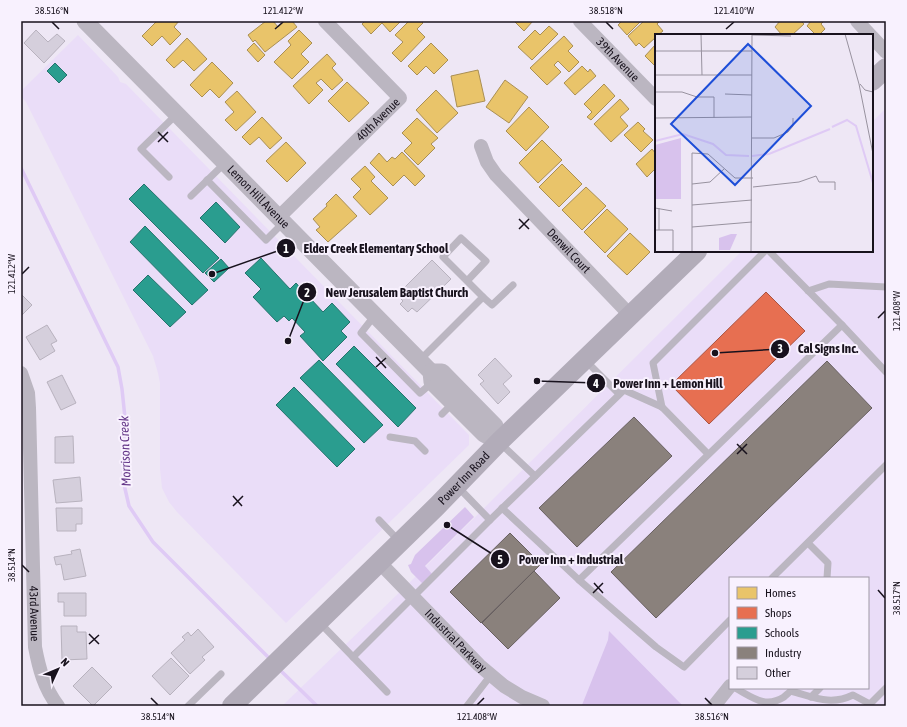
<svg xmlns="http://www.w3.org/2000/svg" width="907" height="727" viewBox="0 0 907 727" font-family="'Asap Condensed',sans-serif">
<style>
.built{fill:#eaddf8;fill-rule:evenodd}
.green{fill:#d8c2ed}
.homes{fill:#e9c46a;stroke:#aa8f53}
.shops{fill:#e76f51;stroke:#a95341}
.schools{fill:#2a9d8f;stroke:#25736d}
.industry{fill:#8a817c;stroke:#686060}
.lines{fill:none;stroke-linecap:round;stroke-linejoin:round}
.stream{stroke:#dfcaf5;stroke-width:3.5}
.building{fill:#d5cfdc;stroke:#b8b2be}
.service{stroke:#bbb6c1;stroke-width:7}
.minor{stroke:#bbb6c1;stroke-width:14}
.tertiary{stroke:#bbb6c1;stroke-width:17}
.secondary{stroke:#b2acb9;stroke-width:20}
.ticks{fill:none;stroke:#18121d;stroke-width:1.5}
.labels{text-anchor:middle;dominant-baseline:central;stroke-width:4;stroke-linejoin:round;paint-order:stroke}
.street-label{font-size:12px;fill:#18121d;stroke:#f8f1fe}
.water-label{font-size:13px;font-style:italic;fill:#643788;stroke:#f8f1fe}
.inset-river{fill:none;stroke:#dfcaf5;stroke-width:2}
.inset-road{fill:none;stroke:#98929f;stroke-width:1}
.view{fill:#1d4ed8;fill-opacity:0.15;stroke:#1d4ed8;stroke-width:2}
.inset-edge{fill:none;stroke:#18121d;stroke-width:2}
.leader{fill:none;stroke:#18121d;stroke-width:1.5}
.callout-dot{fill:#18121d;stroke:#f8f1fe;stroke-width:1.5}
.mark-label{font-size:12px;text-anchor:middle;font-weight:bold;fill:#fff}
.callout-label{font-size:13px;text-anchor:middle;font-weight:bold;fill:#18121d;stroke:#f8f1fe;stroke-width:4;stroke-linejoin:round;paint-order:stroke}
.neatline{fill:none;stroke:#18121d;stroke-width:1.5}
.ticks-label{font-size:10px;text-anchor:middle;fill:#18121d}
</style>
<rect width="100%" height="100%" fill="#eee7f5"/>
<g class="built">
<path d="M 78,35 L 118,77 L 120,82 L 126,84 L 469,435 L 469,445 L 286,623 L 177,512 L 169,502 L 162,488 L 160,469 L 160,383 L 158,373 L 153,356 L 26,102 L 21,96 L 21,91 Z"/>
<path d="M 886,108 L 886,706 L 282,706 L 404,588 L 742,251 L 872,251 L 872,122 ZM 730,578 L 868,578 L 868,688 L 730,688 Z"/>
</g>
<g class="green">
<path d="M 465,507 L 474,517 L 425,566 L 432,574 L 423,584 L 411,572 L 408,565 L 411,564 L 415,555 Z"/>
<path d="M 609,631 L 683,706 L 585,706 L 582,705 L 608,640 Z"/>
</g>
<g class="homes">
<path d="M 157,21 L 179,21 L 174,27 L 181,34 L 170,45 L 162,36 L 152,46 L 142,36 Z"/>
<path d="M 266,21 L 273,21 L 278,27 L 285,21 L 292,21 L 297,27 L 265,52 L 255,40 L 253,42 L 248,35 Z"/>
<path d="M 365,21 L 401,21 L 390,32 L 382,23 L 371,34 L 362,24 Z"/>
<path d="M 409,21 L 421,21 L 423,23 L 417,29 L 425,37 L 401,62 L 392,53 L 403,42 L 395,35 Z"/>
<path d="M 514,21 L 533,21 L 524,31 Z"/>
<path d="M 622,21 L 641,21 L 627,35 L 618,25 Z"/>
<path d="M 644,21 L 660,21 L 657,24 L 663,31 L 658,35 L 656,35 L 656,37 L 644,48 L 639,43 L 636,46 L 628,36 Z"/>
<path d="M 780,21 L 801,21 L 804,24 L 792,35 L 782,35 L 775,27 Z"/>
<path d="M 811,21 L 824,21 L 821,24 L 825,29 L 819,35 L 816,35 L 807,26 Z"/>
<path d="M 549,26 L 558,34 L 532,60 L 518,47 L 535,30 L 540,35 Z"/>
<path d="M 299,30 L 312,43 L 301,54 L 309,62 L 292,79 L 274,62 L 291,45 L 288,41 Z"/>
<path d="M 564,36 L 573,46 L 568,51 L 579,62 L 569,72 L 558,61 L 554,65 L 561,72 L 547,85 L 530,68 Z"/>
<path d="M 187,38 L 207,59 L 194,71 L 183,60 L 174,68 L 166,60 Z"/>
<path d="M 254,43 L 265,55 L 258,62 L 247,50 Z"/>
<path d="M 431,43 L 448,60 L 434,74 L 426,66 L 417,75 L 408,66 Z"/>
<path d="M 656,44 L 656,67 L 645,56 Z"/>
<path d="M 327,54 L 336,64 L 332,68 L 343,80 L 332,90 L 321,79 L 316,83 L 323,90 L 309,104 L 293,86 Z"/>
<path d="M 212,62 L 233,83 L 219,98 L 210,89 L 202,97 L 190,85 Z"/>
<path d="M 582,66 L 588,72 L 590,69 L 596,76 L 575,95 L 564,83 Z"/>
<path d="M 478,70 L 485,101 L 457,107 L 451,76 Z"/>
<path d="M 505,80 L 528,97 L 509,123 L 486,107 Z"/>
<path d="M 347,82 L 369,103 L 349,122 L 328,101 Z"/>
<path d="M 604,84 L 615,96 L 591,120 L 587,117 L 592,112 L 584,104 Z"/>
<path d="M 436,90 L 458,113 L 437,133 L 416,110 Z"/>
<path d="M 237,91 L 256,112 L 236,131 L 225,120 L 234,112 L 225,102 Z"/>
<path d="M 620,99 L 629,109 L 620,117 L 628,126 L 611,142 L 594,124 Z"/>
<path d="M 529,107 L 549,127 L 526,151 L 506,131 Z"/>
<path d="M 262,117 L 282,138 L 270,149 L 259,137 L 250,145 L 242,137 Z"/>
<path d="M 417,118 L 438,138 L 431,144 L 435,148 L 418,165 L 404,151 L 412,143 L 402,133 Z"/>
<path d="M 638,122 L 645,129 L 643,131 L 653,140 L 641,152 L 624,135 Z"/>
<path d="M 542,140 L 562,160 L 538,183 L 519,163 Z"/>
<path d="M 286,142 L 306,163 L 287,182 L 266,161 Z"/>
<path d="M 652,149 L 656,154 L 656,168 L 647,177 L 636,164 Z"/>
<path d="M 402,152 L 425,176 L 415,186 L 404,175 L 393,186 L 370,163 L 379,153 L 387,162 L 392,157 L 395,159 Z"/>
<path d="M 562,164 L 582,184 L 559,207 L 539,187 Z"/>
<path d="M 365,166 L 375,177 L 371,181 L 388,198 L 370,215 L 353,197 L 361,189 L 351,179 Z"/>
<path d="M 586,187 L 606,206 L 582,230 L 562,210 Z"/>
<path d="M 336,194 L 357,216 L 328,242 L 316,230 L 320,227 L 313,219 L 327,206 L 326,204 Z"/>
<path d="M 607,209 L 628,229 L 605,253 L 584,232 Z"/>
<path d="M 630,233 L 650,252 L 627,275 L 607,256 Z"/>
</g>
<path class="shops" d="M 766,292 L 805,331 L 709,424 L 671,385 Z"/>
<g class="schools">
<path d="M 55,63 L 67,75 L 59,83 L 47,71 Z"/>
<path d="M 144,184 L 219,258 L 203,273 L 129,199 Z"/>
<path d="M 216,202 L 240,227 L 225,243 L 200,218 Z"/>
<path d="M 145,226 L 208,290 L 192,305 L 130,242 Z"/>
<path d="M 261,258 L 290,289 L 296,283 L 323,312 L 332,303 L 350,322 L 341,331 L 347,337 L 323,361 L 300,336 L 305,332 L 292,318 L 289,321 L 284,316 L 277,322 L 253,297 L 261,289 L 245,273 Z"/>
<path d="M 221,259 L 229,268 L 214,282 L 205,273 Z"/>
<path d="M 148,275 L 186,312 L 170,327 L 133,290 Z"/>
<path d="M 354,346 L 416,408 L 398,427 L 336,364 Z"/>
<path d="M 319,360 L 383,425 L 364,443 L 300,378 Z"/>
<path d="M 294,387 L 355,449 L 337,467 L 276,405 Z"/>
</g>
<g class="industry">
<path d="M 827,361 L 872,408 L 656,618 L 611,572 Z"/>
<path d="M 634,417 L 672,456 L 577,547 L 539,508 Z"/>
<path d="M 510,533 L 541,564 L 481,623 L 450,592 Z"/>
<path d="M 534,571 L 560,598 L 508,649 L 482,623 Z"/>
</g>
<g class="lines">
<g class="stream">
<path d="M 21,168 L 118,367 L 122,389 L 125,418 L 123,480 L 129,506 L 153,542 L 271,660"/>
<path d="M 279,669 L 317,706"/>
</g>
</g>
<g class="building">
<path d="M 36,30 L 48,42 L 57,34 L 65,41 L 44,63 L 24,43 Z"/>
<path d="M 432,260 L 451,279 L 417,312 L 412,308 L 408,312 L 400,304 L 403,301 L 397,295 Z"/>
<path d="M 21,294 L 32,305 L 21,316 Z"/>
<path d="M 47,325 L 57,341 L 51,344 L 55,351 L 40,360 L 26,337 Z"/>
<path d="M 495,358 L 512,376 L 503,384 L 510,392 L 498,404 L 480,384 L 484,381 L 478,375 Z"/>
<path d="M 62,375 L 76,403 L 61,410 L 47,382 Z"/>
<path d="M 73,436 L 74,463 L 55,463 L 55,437 Z"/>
<path d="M 80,477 L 82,501 L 56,503 L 53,480 Z"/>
<path d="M 56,508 L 82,508 L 82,524 L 76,524 L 76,531 L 57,531 Z"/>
<path d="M 80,549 L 86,576 L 64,580 L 61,564 L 56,565 L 54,557 L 72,554 L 71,551 Z"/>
<path d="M 58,593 L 86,593 L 86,616 L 64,616 L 64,602 L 58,602 Z"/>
<path d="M 61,626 L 77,626 L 77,632 L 86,632 L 87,659 L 62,660 Z"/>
<path d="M 198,629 L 214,647 L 202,657 L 205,660 L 190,674 L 171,653 L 185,640 L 182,637 L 188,632 L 191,636 Z"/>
<path d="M 171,658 L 189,676 L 170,695 L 152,676 Z"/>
<path d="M 92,667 L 112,687 L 93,706 L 73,686 Z"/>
</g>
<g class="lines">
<g class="service">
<path d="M 169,177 L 141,149 L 177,114"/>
<path d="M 207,180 L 266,240 L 284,222"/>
<path d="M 191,196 L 225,163"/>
<path d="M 769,251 L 842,325"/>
<path d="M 808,291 L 829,284 L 886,287"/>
<path d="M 483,297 L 492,305 L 513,285"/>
<path d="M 375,315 L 361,333 L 420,393 L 433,382"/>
<path d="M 420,360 L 483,297 L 443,257 L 461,238 L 486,261 L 467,281"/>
<path d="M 585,360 L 619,394"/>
<path d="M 662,407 L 653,363 L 765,251"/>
<path d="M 442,414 L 453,403"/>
<path d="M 390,437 L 415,441 L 425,451"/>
<path d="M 500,443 L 535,476"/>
<path d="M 502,508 L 579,580"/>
<path d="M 379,520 L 400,542"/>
<path d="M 490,520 L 624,390 L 662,407 L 708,454"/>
<path d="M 808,543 L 828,563 L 827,578"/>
<path d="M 772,578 L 886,465"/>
<path d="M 730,620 L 684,667 L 656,647 L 579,580 L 842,325 L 886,372"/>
<path d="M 320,623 L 353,657 L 490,520 L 458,487"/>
<path d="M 353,657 L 387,692"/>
<path d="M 735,688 C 752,697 765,709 784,697 C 787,694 791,692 792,688"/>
<path d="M 791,691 C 814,697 830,706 853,695 L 870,704"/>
<path d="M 811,697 L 820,688"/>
<path d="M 188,706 L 221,674"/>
<path d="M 467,706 L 491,675"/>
<path d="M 868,706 L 886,688"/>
</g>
<g class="minor">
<path id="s1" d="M 580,21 L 656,99"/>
<path d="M 857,21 L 870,35"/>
<path d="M 872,37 L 886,52"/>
<path id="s2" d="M 481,146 L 487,162 L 496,175 L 630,315"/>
<path id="s3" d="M 279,217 L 400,98 L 325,21"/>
<path id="s4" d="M 21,373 L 28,393 L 29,408 L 35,647 C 39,668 44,688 58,706"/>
<path id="s5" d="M 379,562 L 479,665 L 504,686 L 522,697 L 543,706"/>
<path d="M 714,706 L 730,686"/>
</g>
<g class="tertiary">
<path id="s6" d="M 85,21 L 431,372 L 432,382 L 484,434 L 499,442"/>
<path d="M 431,372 L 442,372 L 495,426 L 499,442"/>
</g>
<g class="secondary">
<path d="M 872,81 L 886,68"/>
<path id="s7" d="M 232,706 L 437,506 L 499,442 L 697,251"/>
</g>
</g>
<path class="ticks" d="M 52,22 L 59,29M 606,22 L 613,29M 275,29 L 283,22M 726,29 L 734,22M 158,132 L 168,142M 158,142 L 168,132M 519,219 L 529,229M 519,229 L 529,219M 22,274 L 29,267M 878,318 L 885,311M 376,357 L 386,368M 376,367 L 386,358M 737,444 L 747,454M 737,454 L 747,444M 233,496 L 242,506M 233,506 L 243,496M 22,565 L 29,572M 594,583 L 603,593M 878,590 L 885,598M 593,593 L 603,583M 89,634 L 99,644M 89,644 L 99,635M 151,698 L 158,705M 705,698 L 712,705M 477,705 L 484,698"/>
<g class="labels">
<g class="street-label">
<text stroke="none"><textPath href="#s1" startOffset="54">39th Avenue</textPath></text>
<text stroke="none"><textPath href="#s3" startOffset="139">40th Avenue</textPath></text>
<text stroke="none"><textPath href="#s6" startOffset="247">Lemon Hill Avenue</textPath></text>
<text stroke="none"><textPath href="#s2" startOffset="138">Denwil Court</textPath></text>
<text stroke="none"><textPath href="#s7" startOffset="325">Power Inn Road</textPath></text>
<text stroke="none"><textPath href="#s4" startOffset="242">43rd Avenue</textPath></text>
<text stroke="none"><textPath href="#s5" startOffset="110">Industrial Parkway</textPath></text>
</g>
<g class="water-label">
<text transform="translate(125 451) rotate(-92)">Morrison Creek</text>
</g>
</g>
<g transform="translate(655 34)">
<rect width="218" height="218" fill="#eee7f5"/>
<path d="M 26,104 L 26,165 L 0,165 L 0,111 ZM 76,200 L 82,200 L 75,216 L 64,216 L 64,204 Z" fill="#d8c2ed"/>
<path class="inset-river" d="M 177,93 L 192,86 L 201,92 L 218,149M 0,107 L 28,100 L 58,110 L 71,121 L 94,122M 97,122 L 114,120 L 175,95"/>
<path class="inset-road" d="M 46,0 L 47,41M 190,0 L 204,50 L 218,120M 97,1 L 136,2M 0,17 L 97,17M 0,41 L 97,41M 205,50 L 210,56 L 218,58M 0,58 L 27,58 L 42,63 L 59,63 L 59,84M 70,60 L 97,61M 0,84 L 97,83M 97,104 L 119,104 L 133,98 L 138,92 L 138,84M 37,150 L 55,148 L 69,135M 98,153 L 144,148 L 161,142 L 164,148 L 180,148 L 180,156M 37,171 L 97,166M 0,174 L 17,177M 4,174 L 4,196M 37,193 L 97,188M 0,196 L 18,196 L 18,218M 37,218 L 37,119 L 53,120 L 80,144 L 98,144M 96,218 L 97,0"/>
<path class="view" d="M 93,10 L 156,72 L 80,151 L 16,90 Z"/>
<rect width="218" height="218" class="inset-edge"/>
</g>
<path class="leader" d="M212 274L286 248M288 341L307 292M715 353L780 349M537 381L596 383M447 525L500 559"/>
<g class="callout-dot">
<circle cx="212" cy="274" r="4"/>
<circle cx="288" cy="341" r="4"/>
<circle cx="715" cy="353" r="4"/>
<circle cx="537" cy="381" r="4"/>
<circle cx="447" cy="525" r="4"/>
<circle cx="286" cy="248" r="10"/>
<circle cx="307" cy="292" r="10"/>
<circle cx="780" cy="349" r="10"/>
<circle cx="596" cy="383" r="10"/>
<circle cx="500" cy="559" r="10"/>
</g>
<g class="mark-label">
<text x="286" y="253">1</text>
<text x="307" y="297">2</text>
<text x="780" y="353">3</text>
<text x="596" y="388">4</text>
<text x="500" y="564">5</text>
</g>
<g class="callout-label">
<text x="376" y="253">Elder Creek Elementary School</text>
<text x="397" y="297">New Jerusalem Baptist Church</text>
<text x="828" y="353">Cal Signs Inc.</text>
<text x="668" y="388">Power Inn + Lemon Hill</text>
<text x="571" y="564">Power Inn + Industrial</text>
</g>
<rect width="907" height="727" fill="none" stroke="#f8f1fe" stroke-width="44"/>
<rect x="729" y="577" width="140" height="112" fill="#f8f1fe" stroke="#9e98a4"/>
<rect x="737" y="587" width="20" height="12" fill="#e9c46a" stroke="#9e98a4"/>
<text x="765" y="597" font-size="12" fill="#18121d">Homes</text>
<rect x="737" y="607" width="20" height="12" fill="#e76f51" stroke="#9e98a4"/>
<text x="765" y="617" font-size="12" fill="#18121d">Shops</text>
<rect x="737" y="627" width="20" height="12" fill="#2a9d8f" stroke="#9e98a4"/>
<text x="765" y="637" font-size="12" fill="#18121d">Schools</text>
<rect x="737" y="647" width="20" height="12" fill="#8a817c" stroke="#9e98a4"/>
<text x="765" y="657" font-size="12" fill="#18121d">Industry</text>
<rect x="737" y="667" width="20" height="12" fill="#d5cfdc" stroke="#9e98a4"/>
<text x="765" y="677" font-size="12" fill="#18121d">Other</text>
<g transform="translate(58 669) rotate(46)" stroke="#f8f1fe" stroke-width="3" paint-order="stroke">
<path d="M0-3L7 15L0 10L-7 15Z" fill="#18121d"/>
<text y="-6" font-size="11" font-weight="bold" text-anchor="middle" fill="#18121d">N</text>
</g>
<rect x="22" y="22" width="863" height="683" class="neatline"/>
<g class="ticks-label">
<text x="52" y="14">38.516°N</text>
<text x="283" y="14">121.412°W</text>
<text x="606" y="14">38.518°N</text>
<text x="734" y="14">121.410°W</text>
<text transform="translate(11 274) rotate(-90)" y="4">121.412°W</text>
<text transform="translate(896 311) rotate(-90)" y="4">121.408°W</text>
<text transform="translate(11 565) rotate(-90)" y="4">38.514°N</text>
<text transform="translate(896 598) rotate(-90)" y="4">38.517°N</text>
<text x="158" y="720">38.514°N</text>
<text x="477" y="720">121.408°W</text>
<text x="712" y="720">38.516°N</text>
</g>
</svg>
